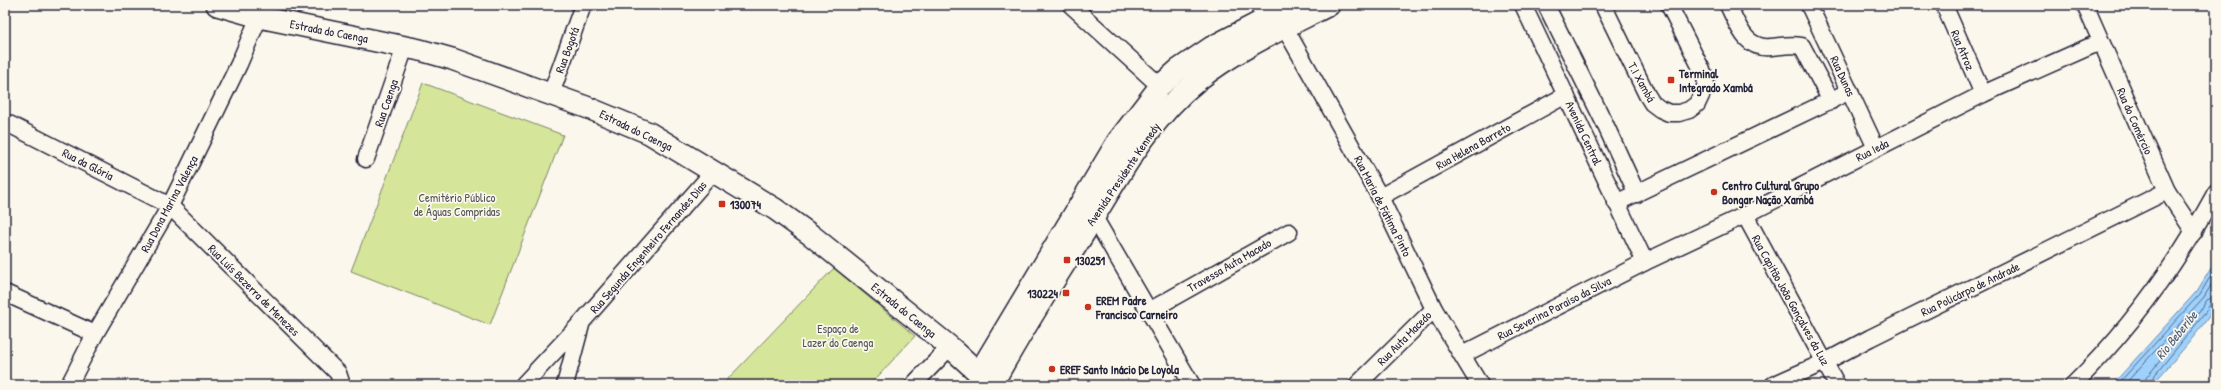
<svg xmlns="http://www.w3.org/2000/svg" width="2221" height="390" viewBox="0 0 2221 390" font-family="'Patrick Hand',sans-serif">
<style>
.green{fill:#d5e599;stroke:#7c846a}
.water{fill:#9ed1fb;stroke:#6c8bae}
.lines{fill:none;stroke-linecap:round;stroke-linejoin:round}
.shore{stroke:#546888;stroke-width:1}
.minor-casing{stroke:#22223b;stroke-width:19}
.major-casing{stroke:#22223b;stroke-width:24}
.minor{stroke:#fbf7ec;stroke-width:16}
.major{stroke:#fbf7ec;stroke-width:21}
.poi-dot{fill:#c8321e;stroke:#fbf7ec;stroke-width:1.5}
.labels{text-anchor:middle;dominant-baseline:central;stroke-width:3.5;stroke-linejoin:round;paint-order:stroke}
.street-label{font-size:12px;fill:#22223b;stroke:#fbf7ec}
.poi-label{font-size:12px;font-weight:bold;fill:#22223b;stroke:#fbf7ec;text-anchor:start}
.park-label{font-size:12px;fill:#4f5352;stroke:#fbf7ec}
.water-label{font-size:13px;font-style:italic;fill:#475775;stroke:#fbf7ec}
</style>
<rect width="100%" height="100%" fill="#fbf7ec"/>
<filter id="ink" filterUnits="userSpaceOnUse"><feTurbulence type="fractalNoise" baseFrequency=".025" numOctaves="2"/><feDisplacementMap in="SourceGraphic" scale="8" xChannelSelector="R" yChannelSelector="G"/><feConvolveMatrix kernelMatrix="1 2 1 2 8 2 1 2 1" color-interpolation-filters="sRGB"/></filter>
<g filter="url(#ink)">
<g class="green">
<path d="M 423,83 L 563,135 L 490,325 L 351,271 Z"/>
<path d="M 834,268 L 915,336 L 870,385 L 722,385 Z"/>
</g>
<path class="water" d="M 2216,260 C 2216,271 2219,292 2216,303 C 2211,320 2166,369 2152,385 L 2112,385 L 2197,291 Z"/>
<g class="lines">
<g class="shore">
<path d="M 2117,385 L 2200,294 L 2216,267"/>
<path d="M 2124,385 L 2204,297 L 2216,277"/>
<path d="M 2144,385 L 2146,378 L 2198,314 L 2207,300 L 2216,296"/>
<path d="M 2149,385 L 2150,381 L 2202,317 L 2211,303 L 2216,301"/>
</g>
<defs>
<g id="minor">
<path d="M 1071,5 L 1160,86"/>
<path d="M 1258,5 L 1266,19"/>
<path d="M 1523,5 L 1645,262"/>
<path d="M 1546,5 L 1605,124 L 1637,194"/>
<path d="M 1603,5 L 1647,95 L 1652,103 L 1660,109 L 1669,113 L 1679,113 L 1689,110 L 1697,104 L 1706,85 L 1705,76 L 1669,5"/>
<path d="M 1728,5 C 1738,25 1745,50 1771,47 C 1782,46 1791,44 1802,46 L 1831,101"/>
<path d="M 1809,5 L 1876,148"/>
<path d="M 1944,5 L 1983,94"/>
<path d="M 2085,5 L 2167,191 L 2194,232"/>
<path d="M 1285,28 L 1380,197 L 1434,309 L 1480,385"/>
<path d="M 551,94 L 583,5"/>
<path d="M 5,122 L 170,206 L 338,373 L 342,385"/>
<path d="M 366,159 L 405,47"/>
<path d="M 1380,197 L 1566,95"/>
<path d="M 1616,203 L 1850,91"/>
<path d="M 1745,215 L 1837,385"/>
<path d="M 1094,217 L 1192,385"/>
<path d="M 5,293 L 95,334"/>
<path d="M 1149,311 L 1289,232"/>
<path d="M 1464,354 L 1645,262 L 1745,215 L 1983,94 L 2100,42"/>
<path d="M 69,385 L 95,334 L 170,206 L 239,64 L 259,17"/>
<path d="M 523,385 L 581,323 L 714,171"/>
<path d="M 565,385 L 581,325"/>
<path d="M 913,385 L 950,347"/>
<path d="M 1357,385 L 1434,309"/>
<path d="M 1773,385 L 1825,362 L 1870,338 L 2167,191"/>
<path d="M 2073,385 C 2131,328 2177,264 2216,192"/>
</g>
<g id="major">
<path d="M 217,5 L 259,17 L 420,50 L 452,59 L 586,107 L 649,133 L 775,209 L 811,235 L 950,347 L 992,385"/>
<path d="M 979,373 L 1118,141 L 1160,86 L 1178,70 L 1212,47 L 1293,5"/>
<path d="M 992,385 C 1020,332 1054,281 1086,230 C 1118,178 1149,119 1198,80 C 1237,49 1284,28 1329,5"/>
</g>
</defs>
<use href="#minor" class="minor-casing"/>
<use href="#major" class="major-casing"/>
<use href="#minor" class="minor"/>
<use href="#major" class="major"/>
</g>
</g>
<g class="poi-dot">
<rect x="1667" y="76" width="8" height="8" rx="2"/>
<circle cx="1714" cy="192" r="4"/>
<rect x="718" y="200" width="8" height="8" rx="2"/>
<rect x="1063" y="256" width="8" height="8" rx="2"/>
<rect x="1062" y="289" width="8" height="8" rx="2"/>
<circle cx="1088" cy="307" r="4"/>
<circle cx="1052" cy="369" r="4"/>
</g>
<g class="labels">
<g class="street-label">
<text transform="translate(329 31) rotate(11)">Estrada do Caenga</text>
<text transform="translate(567 50) rotate(-70)">Rua Bogotá</text>
<text transform="translate(1963 50) rotate(67)">Rua Atroz</text>
<text transform="translate(1843 76) rotate(65)">Rua Dunas</text>
<text transform="translate(1642 82) rotate(61)">T.I Xambá</text>
<text transform="translate(386 103) rotate(-71)">Rua Caenga</text>
<text transform="translate(2135 121) rotate(66)">Rua do Comércio</text>
<text transform="translate(636 130) rotate(26)">Estrada do Caenga</text>
<text transform="translate(1584 133) rotate(65)">Avenida Central</text>
<text transform="translate(1473 146) rotate(-29)">Rua Helena Barreto</text>
<text transform="translate(1872 150) rotate(-27)">Rua Ieda</text>
<text transform="translate(88 164) rotate(27)">Rua da Glória</text>
<text transform="translate(1123 174) rotate(-56)">Avenida Presidente Kennedy</text>
<text transform="translate(169 204) rotate(-62)">Rua Dona Marina Valença</text>
<text transform="translate(1383 206) rotate(63)">Rua Maria de Fátima Pinto</text>
<text transform="translate(648 247) rotate(-49)">Rua Segunda Engenheiro Fernandes Dias</text>
<text transform="translate(1229 265) rotate(-30)">Travessa Auta Macedo</text>
<text transform="translate(1970 289) rotate(-26)">Rua Policárpo de Andrade</text>
<text transform="translate(254 290) rotate(45)">Rua Luís Bezerra de Menezes</text>
<text transform="translate(1791 300) rotate(61)">Rua Capitão João Gonçalves da Luz</text>
<text transform="translate(1554 308) rotate(-27)">Rua Severina Paraíso da Silva</text>
<text transform="translate(904 310) rotate(39)">Estrada do Caenga</text>
<text transform="translate(1404 338) rotate(-45)">Rua Auta Macedo</text>
</g>
<g class="poi-label">
<text x="1679" y="73">Terminal<tspan x="1679" dy="14">Integrado Xambá</tspan></text>
<text x="1722" y="185">Centro Cultural Grupo<tspan x="1722" dy="14">Bongar Nação Xambá</tspan></text>
<text x="730" y="204">130074</text>
<text x="1075" y="260">130251</text>
<text x="1058" y="293" text-anchor="end">130224</text>
<text x="1096" y="300">EREM Padre<tspan x="1096" dy="14">Francisco Carneiro</tspan></text>
<text x="1060" y="369">EREF Santo Inácio De Loyola</text>
</g>
<g class="park-label">
<text x="457" y="197">Cemitério Público<tspan x="457" dy="14">de Águas Compridas</tspan></text>
<text x="838" y="328">Espaço de<tspan x="838" dy="14">Lazer do Caenga</tspan></text>
</g>
<g class="water-label">
<text transform="translate(2176 335) rotate(-51)">Rio Beberibe</text>
</g>
</g>
<rect width="2221" height="390" fill="none" stroke="#fbf7ec" stroke-width="20"/>
<rect x="10" y="10" width="2201" height="370" fill="none" stroke="#22223b" stroke-width="1.5" filter="url(#ink)"/>
</svg>
